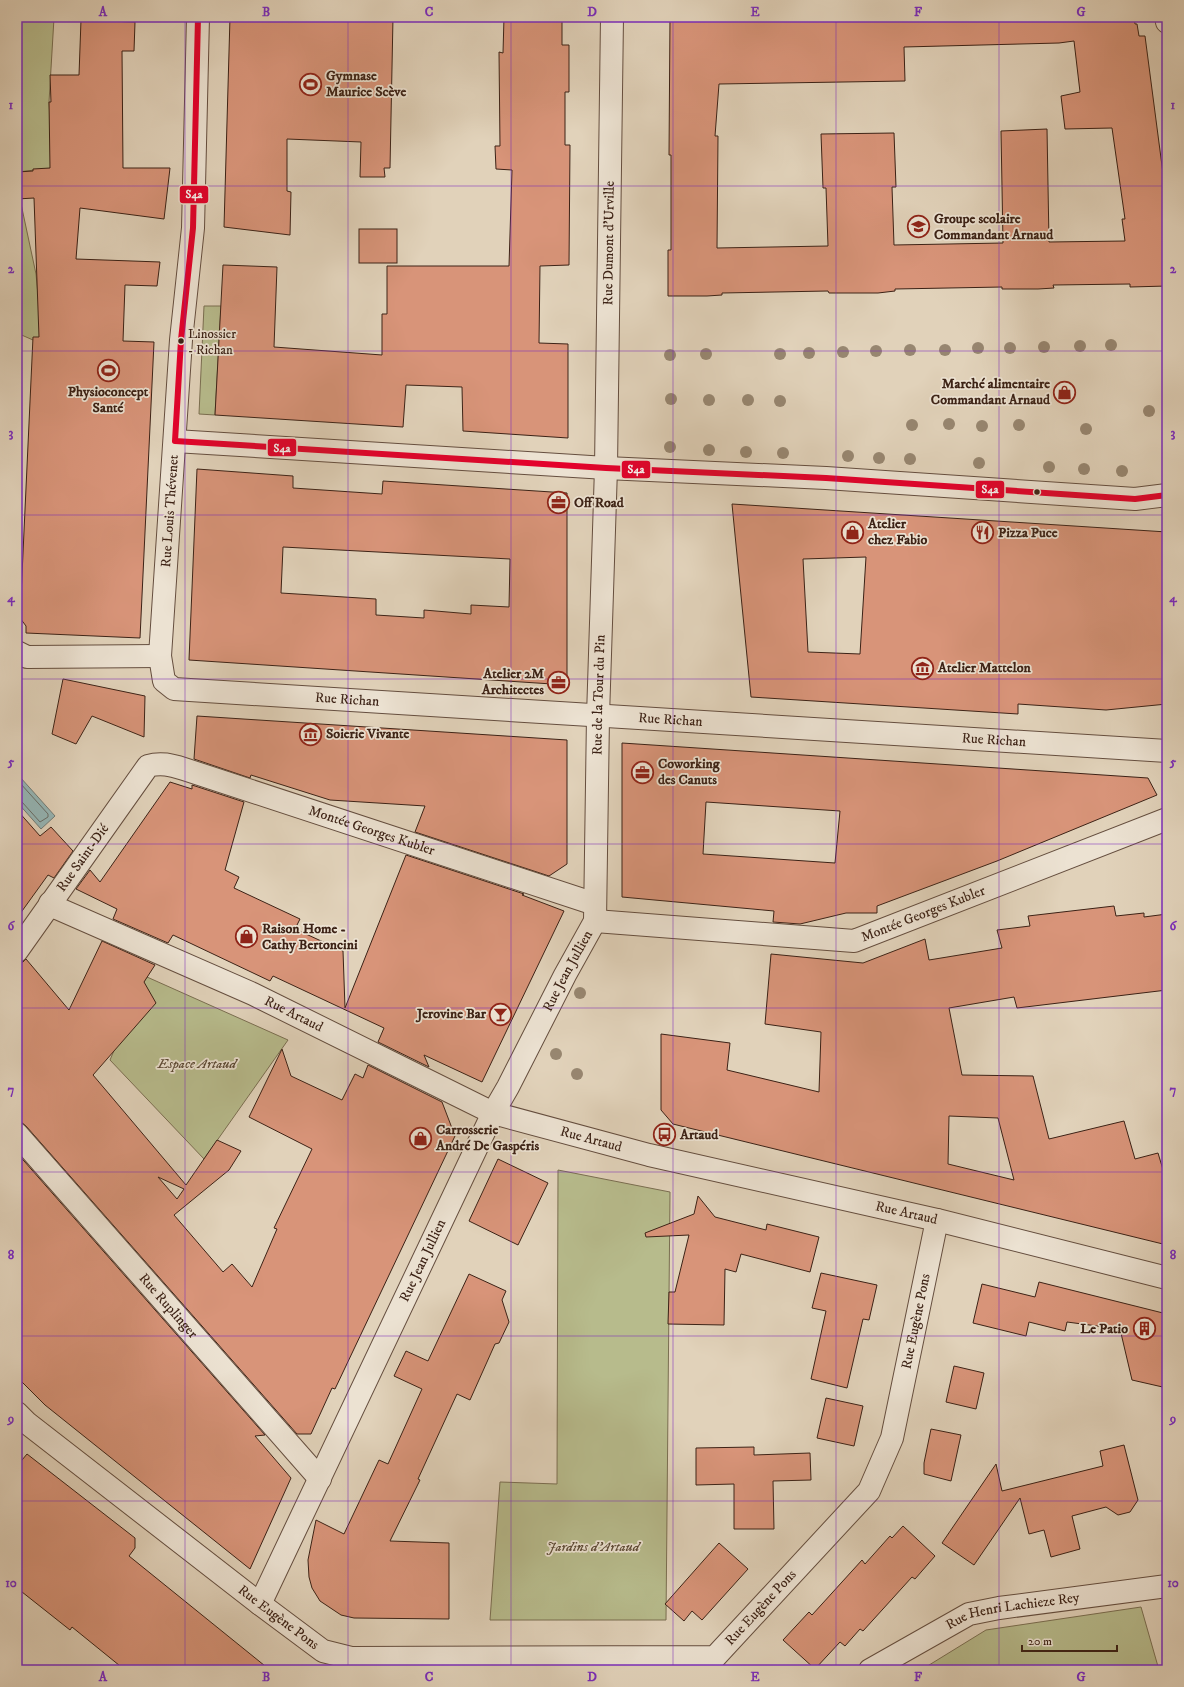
<svg xmlns="http://www.w3.org/2000/svg" width="1184" height="1687" viewBox="0 0 1184 1687" font-family="'IM FELL DW Pica',serif">
<style>
.green{fill:#b7bb8c;stroke:#7a6e51}
.water{fill:#95b6b6;stroke:#717b76}
.lines{fill:none;stroke-linecap:round;stroke-linejoin:round}
.shore{stroke:#686c66;stroke-width:1}
.building{fill:#d89479;stroke:#3c2216;fill-rule:evenodd}
.minor-casing{stroke:#654e3f;stroke-width:24}
.minor{stroke:#ece2d2;stroke-width:22}
.bus-1-casing{stroke:#ece2d2;stroke-width:9}
.bus-1{stroke:#e4002b;stroke-width:6}
.tree{fill:#978670}
.grid{fill:none;stroke:#7b2cbf;stroke-width:1;stroke-opacity:0.55}
.bus-dot{fill:#3c2216;stroke:#ece2d2;stroke-width:1.5}
.labels{text-anchor:middle;dominant-baseline:central;stroke-width:3.5;stroke-linejoin:round;paint-order:stroke}
.bus-label{font-size:13px;fill:#3c2216;stroke:#ece2d2;text-anchor:start}
.poi-label{font-size:14px;font-weight:bold;fill:#3c2216;stroke:#ece2d2;text-anchor:start}
.street-label{font-size:14px;fill:#3c2216;stroke:#ece2d2}
.park-label{font-size:14px;font-style:italic;fill:#5b4834;stroke:#ece2d2}
.line-badge{stroke:#ece2d2;stroke-width:1.5}
.badge-label{font-size:11px;text-anchor:middle;font-weight:bold;fill:#fff}
.neatline{fill:none;stroke:#7b2cbf;stroke-width:1.5}
.grid-label{font-size:13px;text-anchor:middle;font-weight:bold;fill:#7b2cbf}
</style>
<rect width="100%" height="100%" fill="#e1d2ba"/>
<filter id="stains"><feTurbulence type="fractalNoise" baseFrequency=".005" numOctaves="4"/><feColorMatrix values="0 0 0 0 .2 0 0 0 0 .09 0 0 0 0 .02 0 0 0 .5 -.17"/></filter>
<radialGradient id="worn" r=".72"><stop offset=".6" stop-color="#630" stop-opacity="0"/><stop offset="1" stop-color="#630" stop-opacity=".3"/></radialGradient>
<g class="green">
<path d="M 17,17 L 54,18 L 49,102 L 53,168 L 17,172 Z"/>
<path d="M 17,199 L 20,199 L 36,274 L 42,337 L 33,340 L 17,333 Z"/>
<path d="M 204,306 L 221,306 L 215,415 L 199,414 Z"/>
<path d="M 147,977 L 288,1040 L 204,1159 L 110,1060 L 141,986 Z"/>
<path d="M 558,1170 L 670,1192 L 666,1620 L 490,1620 L 500,1482 L 557,1484 Z"/>
<path d="M 1141,1607 L 1159,1670 L 921,1670 L 986,1630 Z"/>
</g>
<path class="water" d="M 20,777 L 55,816 L 41,829 L 17,802 L 17,779 Z"/>
<g class="lines">
<path class="shore" d="M 17,782 L 20,783 L 48,814 L 48,817 L 40,822 L 22,802 L 17,800"/>
</g>
<g class="building">
<path d="M 230,17 L 393,17 L 390,168 L 384,168 L 385,177 L 360,177 L 361,142 L 287,139 L 287,191 L 291,192 L 290,235 L 224,227 Z"/>
<path d="M 504,17 L 562,17 L 562,45 L 569,45 L 569,92 L 565,92 L 565,145 L 570,145 L 569,265 L 540,266 L 539,343 L 568,344 L 568,438 L 463,431 L 462,387 L 406,385 L 403,427 L 215,415 L 223,265 L 277,267 L 274,347 L 382,355 L 382,314 L 387,314 L 387,266 L 509,266 L 512,170 L 496,169 L 495,146 L 500,146 L 499,52 L 503,53 Z"/>
<path d="M 670,17 L 1134,17 L 1135,24 L 1137,24 L 1139,36 L 1145,36 L 1167,204 L 1167,286 L 1130,287 L 1130,284 L 1053,285 L 1054,288 L 1038,289 L 1002,289 L 1002,287 L 895,289 L 895,291 L 878,293 L 829,293 L 828,291 L 722,293 L 722,295 L 707,296 L 668,296 L 668,250 L 671,250 L 671,155 L 669,155 ZM 1074,41 L 1080,92 L 1061,96 L 1065,129 L 1112,128 L 1125,219 L 1122,219 L 1125,241 L 1049,242 L 1047,129 L 1001,131 L 1003,243 L 894,245 L 892,187 L 896,187 L 894,133 L 821,134 L 823,188 L 826,188 L 828,246 L 717,248 L 718,136 L 715,136 L 719,84 L 905,81 L 904,47 L 1059,43 Z"/>
<path d="M 81,20 L 135,22 L 134,51 L 122,51 L 123,168 L 170,168 L 164,219 L 80,208 L 76,259 L 160,262 L 157,286 L 125,285 L 123,341 L 154,342 L 140,638 L 26,633 L 26,626 L 20,618 L 33,337 L 39,337 L 34,198 L 17,199 L 17,172 L 33,171 L 33,169 L 50,168 L 49,102 L 51,102 L 50,75 L 79,75 Z"/>
<rect x="359" y="229" width="38" height="34"/>
<path d="M 197,469 L 293,476 L 293,488 L 382,494 L 383,481 L 567,493 L 567,685 L 189,660 ZM 283,547 L 510,559 L 509,607 L 471,605 L 471,614 L 424,610 L 424,618 L 376,615 L 376,599 L 281,593 Z"/>
<path d="M 732,504 L 1167,532 L 1167,704 L 1106,710 L 1018,704 L 1018,714 L 751,697 ZM 866,557 L 860,654 L 808,652 L 803,559 Z"/>
<path d="M 63,679 L 145,696 L 144,737 L 92,716 L 76,744 L 52,734 Z"/>
<path d="M 197,716 L 567,740 L 567,864 L 549,876 L 415,832 L 425,806 L 330,800 L 251,775 L 250,778 L 194,759 Z"/>
<path d="M 622,743 L 1148,778 L 1157,795 L 997,861 L 877,906 L 877,913 L 846,913 L 800,924 L 773,922 L 774,911 L 622,897 ZM 706,802 L 840,811 L 835,863 L 703,854 Z"/>
<path d="M 170,782 L 192,789 L 192,785 L 244,802 L 225,870 L 239,877 L 234,888 L 300,919 L 295,929 L 343,951 L 345,1008 L 406,855 L 524,894 L 522,895 L 564,911 L 482,1082 L 424,1055 L 429,1067 L 378,1042 L 384,1028 L 273,976 L 270,981 L 173,935 L 168,943 L 113,919 L 117,909 L 76,889 L 90,870 L 100,882 Z"/>
<path d="M 17,810 L 40,836 L 51,827 L 73,851 L 54,878 L 48,875 L 17,918 Z"/>
<path d="M 1114,906 L 1116,916 L 1144,913 L 1144,917 L 1167,914 L 1167,990 L 1017,1008 L 1014,997 L 949,1008 L 962,1075 L 1033,1076 L 1049,1139 L 1124,1121 L 1135,1159 L 1158,1153 L 1167,1183 L 1167,1245 L 685,1127 L 673,1124 L 661,1110 L 661,1034 L 730,1043 L 727,1070 L 819,1092 L 821,1032 L 765,1024 L 771,954 L 863,963 L 925,939 L 929,960 L 1002,948 L 997,930 L 1030,926 L 1028,916 ZM 949,1116 L 998,1118 L 1014,1180 L 948,1164 Z"/>
<path d="M 102,941 L 155,965 L 144,982 L 156,1003 L 93,1075 L 186,1185 L 217,1140 L 241,1151 L 229,1170 L 174,1215 L 223,1272 L 232,1264 L 252,1287 L 277,1229 L 274,1228 L 312,1149 L 249,1117 L 282,1049 L 291,1076 L 342,1100 L 355,1074 L 363,1078 L 368,1065 L 442,1102 L 455,1136 L 335,1389 L 332,1388 L 311,1434 L 297,1434 L 26,1126 L 21,1122 L 17,1122 L 17,963 L 23,962 L 26,959 L 69,1010 ZM 158,1177 L 184,1189 L 177,1199 Z"/>
<path d="M 17,1153 L 265,1435 L 255,1436 L 291,1478 L 250,1569 L 45,1405 L 17,1377 Z"/>
<path d="M 498,1159 L 548,1183 L 518,1245 L 469,1221 Z"/>
<path d="M 698,1196 L 715,1217 L 766,1230 L 767,1224 L 819,1237 L 810,1272 L 741,1254 L 736,1272 L 725,1269 L 724,1325 L 668,1324 L 669,1292 L 675,1292 L 689,1235 L 646,1237 L 645,1233 L 694,1214 Z"/>
<path d="M 821,1273 L 877,1285 L 869,1320 L 863,1319 L 847,1388 L 811,1379 L 826,1311 L 812,1308 Z"/>
<path d="M 469,1274 L 506,1291 L 502,1300 L 509,1322 L 499,1343 L 495,1344 L 470,1400 L 457,1394 L 418,1479 L 420,1480 L 390,1541 L 449,1543 L 449,1619 L 354,1618 L 341,1615 L 320,1601 L 312,1588 L 309,1577 L 308,1560 L 316,1520 L 344,1534 L 379,1460 L 388,1464 L 422,1389 L 394,1376 L 406,1351 L 428,1361 Z"/>
<path d="M 1039,1282 L 1167,1314 L 1167,1388 L 1132,1380 L 1120,1329 L 1067,1322 L 1065,1331 L 1029,1322 L 1026,1336 L 973,1323 L 982,1284 L 1035,1297 Z"/>
<path d="M 954,1366 L 984,1373 L 976,1409 L 946,1402 Z"/>
<path d="M 826,1398 L 863,1406 L 854,1446 L 817,1438 Z"/>
<path d="M 931,1429 L 961,1435 L 951,1481 L 924,1474 L 924,1463 Z"/>
<path d="M 1124,1445 L 1138,1500 L 1130,1512 L 1118,1515 L 1106,1507 L 1072,1516 L 1080,1549 L 1051,1557 L 1044,1530 L 1029,1534 L 1020,1498 L 974,1565 L 942,1543 L 996,1464 L 1002,1491 L 1103,1466 L 1100,1451 Z"/>
<path d="M 754,1447 L 754,1455 L 810,1453 L 811,1480 L 773,1481 L 774,1529 L 734,1529 L 734,1484 L 696,1485 L 696,1448 Z"/>
<path d="M 27,1454 L 135,1538 L 135,1548 L 129,1556 L 270,1670 L 125,1670 L 72,1627 L 70,1630 L 17,1588 L 17,1466 Z"/>
<path d="M 903,1526 L 935,1556 L 915,1579 L 912,1577 L 863,1631 L 860,1629 L 845,1646 L 840,1642 L 815,1669 L 783,1640 L 809,1612 L 812,1615 L 862,1560 L 865,1564 L 890,1536 L 892,1538 Z"/>
<path d="M 719,1543 L 748,1569 L 702,1620 L 692,1611 L 684,1621 L 665,1604 Z"/>
</g>
<g class="lines">
<defs>
<g id="minor">
<path id="s1" d="M 198,17 L 193,228 L 181,340 L 160,656 L 164,681 L 174,689 L 1167,751"/>
<path d="M 1166,17 L 1167,22"/>
<path d="M 175,441 L 606,468 L 826,478 L 1135,499 L 1167,495"/>
<path d="M 17,652 L 27,657 L 160,656"/>
<path id="s2" d="M 50,903 L 59,909 L 253,994 L 493,1113 L 649,1155 L 937,1220 L 1167,1278"/>
<path id="s3" d="M 595,921 L 854,941 L 1167,819"/>
<path id="s4" d="M 17,951 L 148,766 C 161,762 171,765 184,769 L 595,904"/>
<path id="s5" d="M 17,1134 L 320,1479"/>
<path id="s6" d="M 17,1413 L 27,1423 L 260,1604 L 323,1651 L 351,1658 L 715,1657 L 869,1491 L 892,1438 L 937,1220"/>
<path id="s7" d="M 260,1604 L 493,1113 L 508,1087 L 565,975 L 595,921 L 598,716 L 606,468 L 612,17"/>
<path id="s8" d="M 870,1670 L 969,1614 L 999,1608 L 1167,1586"/>
</g>
</defs>
<use href="#minor" class="minor-casing"/>
<use href="#minor" class="minor"/>
<defs>
<path id="bus-1" d="M 198,17 L 193,228 L 181,340 L 175,441 L 606,468 L 826,478 L 1135,499 L 1167,495"/>
</defs>
<use href="#bus-1" class="bus-1-casing"/>
<use href="#bus-1" class="bus-1"/>
</g>
<g class="tree">
<circle cx="1111" cy="345" r="6"/>
<circle cx="1080" cy="346" r="6"/>
<circle cx="1044" cy="347" r="6"/>
<circle cx="978" cy="348" r="6"/>
<circle cx="1010" cy="348" r="6"/>
<circle cx="910" cy="350" r="6"/>
<circle cx="945" cy="350" r="6"/>
<circle cx="876" cy="351" r="6"/>
<circle cx="843" cy="352" r="6"/>
<circle cx="809" cy="353" r="6"/>
<circle cx="706" cy="354" r="6"/>
<circle cx="780" cy="354" r="6"/>
<circle cx="670" cy="355" r="6"/>
<circle cx="671" cy="399" r="6"/>
<circle cx="709" cy="400" r="6"/>
<circle cx="748" cy="400" r="6"/>
<circle cx="780" cy="401" r="6"/>
<circle cx="1149" cy="411" r="6"/>
<circle cx="949" cy="424" r="6"/>
<circle cx="912" cy="425" r="6"/>
<circle cx="1019" cy="425" r="6"/>
<circle cx="982" cy="426" r="6"/>
<circle cx="1086" cy="429" r="6"/>
<circle cx="670" cy="447" r="6"/>
<circle cx="709" cy="450" r="6"/>
<circle cx="746" cy="452" r="6"/>
<circle cx="783" cy="453" r="6"/>
<circle cx="848" cy="456" r="6"/>
<circle cx="879" cy="458" r="6"/>
<circle cx="910" cy="459" r="6"/>
<circle cx="979" cy="463" r="6"/>
<circle cx="1049" cy="467" r="6"/>
<circle cx="1084" cy="469" r="6"/>
<circle cx="1122" cy="471" r="6"/>
<circle cx="580" cy="993" r="6"/>
<circle cx="556" cy="1054" r="6"/>
<circle cx="577" cy="1074" r="6"/>
</g>
<path class="grid" d="M 185,17 L 185,1670M 348,17 L 348,1670M 511,17 L 511,1670M 673,17 L 673,1670M 836,17 L 836,1670M 999,17 L 999,1670M 17,186 L 1167,186M 17,351 L 1167,351M 17,515 L 1167,515M 17,679 L 1167,679M 17,844 L 1167,844M 17,1008 L 1167,1008M 17,1172 L 1167,1172M 17,1336 L 1167,1336M 17,1501 L 1167,1501"/>
<defs>
<symbol id="stadium-ring" viewBox="-11 -11 22 22"><circle r="9.5" fill="#ece2d2" stroke="#8f2418" stroke-width="1.5"/><path d="M0-5a6.5 5 0 1 0 0 10a6.5 5 0 1 0 0-10ZM-3.5-1.8h7v3.6h-7Z" fill="#8f2418"/></symbol>
<symbol id="school-ring" viewBox="-11 -11 22 22"><circle r="9.5" fill="#ece2d2" stroke="#8f2418" stroke-width="1.5"/><path d="M0-5L7-2L0 1L-7-2ZM-4 1L0 2.5L4 1V4Q0 6-4 4Z" fill="#8f2418"/></symbol>
<symbol id="shop-ring" viewBox="-11 -11 22 22"><circle r="9.5" fill="#ece2d2" stroke="#8f2418" stroke-width="1.5"/><path d="M-5-2.5h2.3a2.7 3.5 0 0 1 5.4 0H5L5.5 6h-11ZM-1.5-2.5h3a1.5 2.3 0 0 0-3 0Z" fill="#8f2418"/></symbol>
<symbol id="office-ring" viewBox="-11 -11 22 22"><circle r="9.5" fill="#ece2d2" stroke="#8f2418" stroke-width="1.5"/><path d="M-6-3h4V-5.5h4V-3h4V5H-6ZM-1-4.5V-3h2v-1.5ZM-6 0V1H6V0Z" fill="#8f2418"/></symbol>
<symbol id="restaurant-ring" viewBox="-11 -11 22 22"><circle r="9.5" fill="#ece2d2" stroke="#8f2418" stroke-width="1.5"/><path d="M-5-6h1v4h1v-4h1v4h1v-4h1v5L-1.5 .5V6h-2V.5L-5-1ZM5-6V6H3V1.5H1.5Q1.5-4 5-6Z" fill="#8f2418"/></symbol>
<symbol id="museum-ring" viewBox="-11 -11 22 22"><circle r="9.5" fill="#ece2d2" stroke="#8f2418" stroke-width="1.5"/><path d="M0-6L6-3V-2H-6V-3ZM-5-1h2V3h-2ZM-1-1h2V3h-2ZM3-1h2V3H3ZM-6 4H6V6H-6Z" fill="#8f2418"/></symbol>
<symbol id="bar-ring" viewBox="-11 -11 22 22"><circle r="9.5" fill="#ece2d2" stroke="#8f2418" stroke-width="1.5"/><path d="M-6-5H6L.8 .8V4.5H3.5V6h-7V4.5H-.8V.8Z" fill="#8f2418"/></symbol>
<symbol id="bus-ring" viewBox="-11 -11 22 22"><circle r="9.5" fill="#ece2d2" stroke="#8f2418" stroke-width="1.5"/><path d="M-5-6H5V4H4V6H2V4H-2V6H-4V4H-5ZM-3.5-4V0h7V-4ZM-3.5 1.2v1.5H-2V1.2ZM2 1.2v1.5H3.5V1.2Z" fill="#8f2418"/></symbol>
<symbol id="building-ring" viewBox="-11 -11 22 22"><circle r="9.5" fill="#ece2d2" stroke="#8f2418" stroke-width="1.5"/><path d="M-4-6H4V6H1V3H-1V6H-4ZM-2.5-4.3h1.7v1.8h-1.7ZM.8-4.3h1.7v1.8H.8ZM-2.5-1h1.7V.8h-1.7ZM.8-1h1.7V.8H.8Z" fill="#8f2418"/></symbol>
</defs>
<g fill-rule="evenodd">
<use href="#stadium-ring" x="298" y="72" width="25" height="25"/>
<use href="#school-ring" x="906" y="214" width="25" height="25"/>
<use href="#stadium-ring" x="96" y="358" width="25" height="25"/>
<use href="#shop-ring" x="1052" y="380" width="25" height="25"/>
<use href="#office-ring" x="546" y="490" width="25" height="25"/>
<use href="#shop-ring" x="840" y="520" width="25" height="25"/>
<use href="#restaurant-ring" x="970" y="520" width="25" height="25"/>
<use href="#museum-ring" x="910" y="656" width="25" height="25"/>
<use href="#office-ring" x="546" y="670" width="25" height="25"/>
<use href="#museum-ring" x="298" y="722" width="25" height="25"/>
<use href="#office-ring" x="630" y="760" width="25" height="25"/>
<use href="#shop-ring" x="234" y="924" width="25" height="25"/>
<use href="#bar-ring" x="488" y="1002" width="25" height="25"/>
<use href="#bus-ring" x="652" y="1122" width="25" height="25"/>
<use href="#shop-ring" x="408" y="1126" width="25" height="25"/>
<use href="#building-ring" x="1132" y="1316" width="25" height="25"/>
</g>
<g class="bus-dot">
<circle cx="181" cy="341" r="3.5"/>
<circle cx="1037" cy="492" r="3.5"/>
</g>
<g class="labels">
<g class="bus-label">
<text x="188" y="334">Linossier<tspan x="188" dy="16">- Richan</tspan></text>
</g>
<g class="poi-label">
<text x="326" y="76">Gymnase<tspan x="326" dy="16">Maurice Scève</tspan></text>
<text x="934" y="219">Groupe scolaire<tspan x="934" dy="16">Commandant Arnaud</tspan></text>
<text x="1050" y="384" text-anchor="end">Marché alimentaire<tspan x="1050" dy="16">Commandant Arnaud</tspan></text>
<text x="108" y="392" text-anchor="middle">Physioconcept<tspan x="108" dy="16">Santé</tspan></text>
<text x="574" y="503">Off Road</text>
<text x="868" y="524">Atelier<tspan x="868" dy="16">chez Fabio</tspan></text>
<text x="998" y="533">Pizza Puce</text>
<text x="938" y="668">Atelier Mattelon</text>
<text x="544" y="674" text-anchor="end">Atelier 2M<tspan x="544" dy="16">Architectes</tspan></text>
<text x="326" y="734">Soierie Vivante</text>
<text x="658" y="764">Coworking<tspan x="658" dy="16">des Canuts</tspan></text>
<text x="262" y="929">Raison Home -<tspan x="262" dy="16">Cathy Bertoncini</tspan></text>
<text x="486" y="1014" text-anchor="end">Jerovine Bar</text>
<text x="436" y="1130">Carrosserie<tspan x="436" dy="16">André De Gaspéris</tspan></text>
<text x="680" y="1135">Artaud</text>
<text x="1128" y="1329" text-anchor="end">Le Patio</text>
</g>
<g class="street-label">
<text stroke="none"><textPath href="#s7" startOffset="1439">Rue Dumont d'Urville</textPath></text>
<text transform="translate(170 511) rotate(-86)">Rue Louis Thévenet</text>
<text stroke="none"><textPath href="#s7" startOffset="987">Rue de la Tour du Pin</textPath></text>
<text stroke="none"><textPath href="#s1" startOffset="852">Rue Richan</textPath></text>
<text stroke="none"><textPath href="#s1" startOffset="1176">Rue Richan</textPath></text>
<text stroke="none"><textPath href="#s1" startOffset="1500">Rue Richan</textPath></text>
<text stroke="none"><textPath href="#s4" startOffset="461">Montée Georges Kubler</textPath></text>
<text stroke="none"><textPath href="#s4" startOffset="114">Rue Saint-Dié</textPath></text>
<text stroke="none"><textPath href="#s3" startOffset="334">Montée Georges Kubler</textPath></text>
<text stroke="none"><textPath href="#s7" startOffset="704">Rue Jean Jullien</textPath></text>
<text stroke="none"><textPath href="#s2" startOffset="268">Rue Artaud</textPath></text>
<text stroke="none"><textPath href="#s2" startOffset="592">Rue Artaud</textPath></text>
<text stroke="none"><textPath href="#s2" startOffset="916">Rue Artaud</textPath></text>
<text stroke="none"><textPath href="#s7" startOffset="380">Rue Jean Jullien</textPath></text>
<text stroke="none"><textPath href="#s5" startOffset="229">Rue Ruplinger</textPath></text>
<text stroke="none"><textPath href="#s6" startOffset="1184">Rue Eugène Pons</textPath></text>
<text stroke="none"><textPath href="#s6" startOffset="848">Rue Eugène Pons</textPath></text>
<text stroke="none"><textPath href="#s8" startOffset="157">Rue Henri Lachieze Rey</textPath></text>
<text stroke="none"><textPath href="#s6" startOffset="332">Rue Eugène Pons</textPath></text>
</g>
<g class="park-label">
<text x="197" y="1064">Espace Artaud</text>
<text x="593" y="1547">Jardins d'Artaud</text>
</g>
</g>
<g class="line-badge">
<rect x="179" y="185" width="30" height="19" rx="4" fill="#e4002b"/>
<rect x="267" y="438" width="30" height="19" rx="4" fill="#e4002b"/>
<rect x="621" y="460" width="30" height="19" rx="4" fill="#e4002b"/>
<rect x="975" y="480" width="30" height="19" rx="4" fill="#e4002b"/>
</g>
<g class="badge-label">
<text x="194" y="198">S4a</text>
<text x="282" y="452">S4a</text>
<text x="636" y="473">S4a</text>
<text x="990" y="493">S4a</text>
</g>
<rect width="1184" height="1687" fill="none" stroke="#e1d2ba" stroke-width="44"/>
<path d="M1022 1645v6h95v-6" fill="none" stroke="#3c2216" stroke-width="2"/>
<text x="1028" y="1645" font-size="12" fill="#3c2216" stroke="#ece2d2" stroke-width="3" paint-order="stroke">20 m</text>
<rect x="22" y="22" width="1140" height="1643" class="neatline"/>
<g class="grid-label">
<text x="103" y="16">A</text>
<text x="266" y="16">B</text>
<text x="429" y="16">C</text>
<text x="592" y="16">D</text>
<text x="755" y="16">E</text>
<text x="918" y="16">F</text>
<text x="1081" y="16">G</text>
<text x="11" y="109">1</text>
<text x="1173" y="109">1</text>
<text x="11" y="273">2</text>
<text x="1173" y="273">2</text>
<text x="11" y="437">3</text>
<text x="1173" y="437">3</text>
<text x="11" y="602">4</text>
<text x="1173" y="602">4</text>
<text x="11" y="766">5</text>
<text x="1173" y="766">5</text>
<text x="11" y="930">6</text>
<text x="1173" y="930">6</text>
<text x="11" y="1094">7</text>
<text x="1173" y="1094">7</text>
<text x="11" y="1259">8</text>
<text x="1173" y="1259">8</text>
<text x="11" y="1423">9</text>
<text x="1173" y="1423">9</text>
<text x="11" y="1587">10</text>
<text x="1173" y="1587">10</text>
<text x="103" y="1681">A</text>
<text x="266" y="1681">B</text>
<text x="429" y="1681">C</text>
<text x="592" y="1681">D</text>
<text x="755" y="1681">E</text>
<text x="918" y="1681">F</text>
<text x="1081" y="1681">G</text>
</g>
<rect width="100%" height="100%" filter="url(#stains)"/>
<rect width="100%" height="100%" fill="url(#worn)"/>
</svg>
